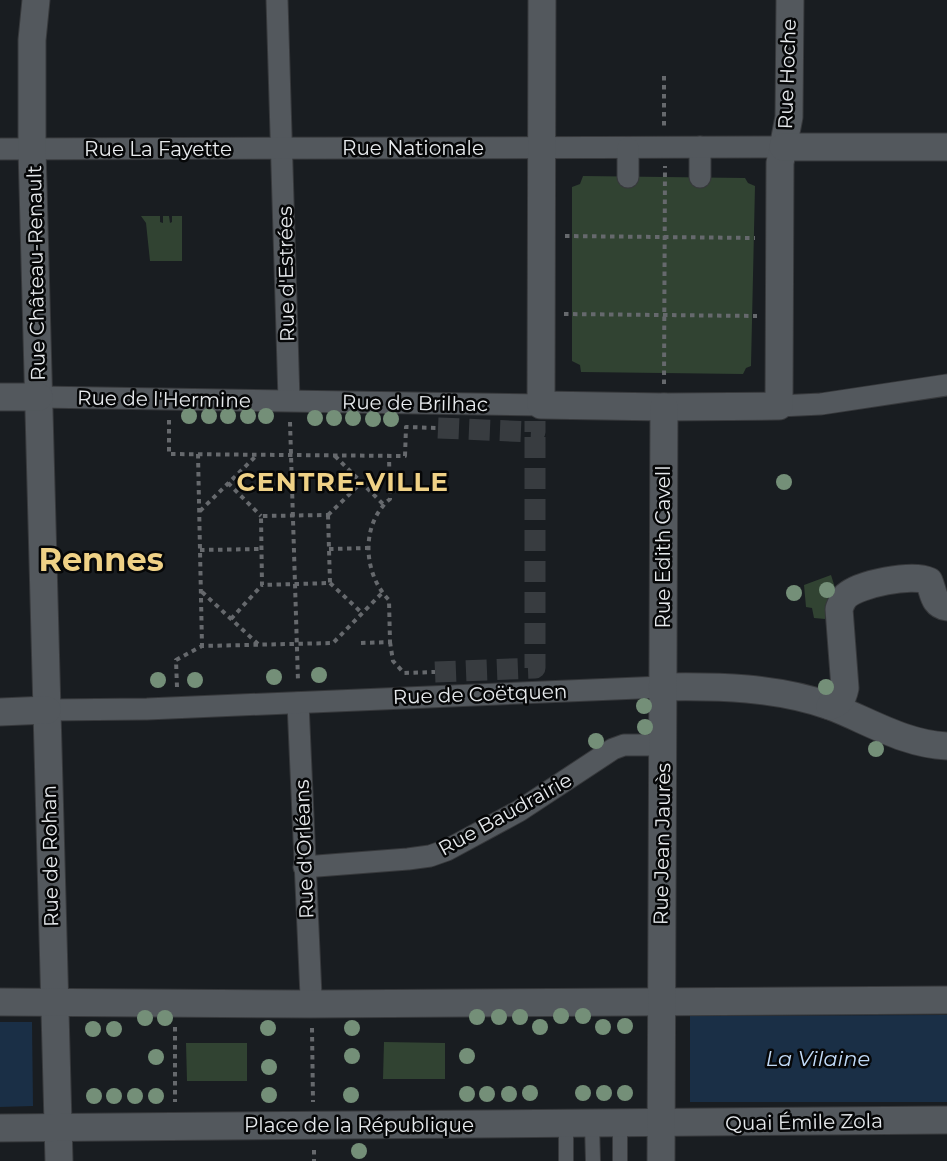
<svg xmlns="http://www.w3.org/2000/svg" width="947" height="1161" viewBox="0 0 947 1161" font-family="Montserrat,sans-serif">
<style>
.green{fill:#314332}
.water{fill:#1a2f46}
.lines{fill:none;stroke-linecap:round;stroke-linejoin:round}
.pedestrian-tunnel{stroke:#383c40;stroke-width:21;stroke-dasharray:21 10;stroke-linecap:butt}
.service-casing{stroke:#37393c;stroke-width:16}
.pedestrian-casing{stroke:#37393c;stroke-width:23}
.minor-casing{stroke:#37393c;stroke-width:29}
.path{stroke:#66696d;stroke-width:4;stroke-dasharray:4.5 4.5;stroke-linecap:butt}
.service{stroke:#53585d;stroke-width:14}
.pedestrian{stroke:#53585d;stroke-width:21}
.minor{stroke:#53585d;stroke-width:27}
.tree{fill:#748f78}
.labels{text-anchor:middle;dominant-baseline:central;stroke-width:5;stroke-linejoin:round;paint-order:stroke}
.street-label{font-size:20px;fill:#e7eaed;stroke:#060708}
.water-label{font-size:21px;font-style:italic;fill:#c1daf7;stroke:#060708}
.district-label{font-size:26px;font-weight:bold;letter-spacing:1.5px;fill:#efd186;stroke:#060708}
.town-label{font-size:32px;font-weight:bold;fill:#efd186;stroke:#060708}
</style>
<rect width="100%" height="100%" fill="#191d21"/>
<g class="green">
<path d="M 583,176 L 745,178 L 748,183 L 755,186 L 751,366 L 746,368 L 743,374 L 581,372 L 580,365 L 572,361 L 572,187 L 580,184 Z"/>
<path d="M 141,216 L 160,216 L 160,222 L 163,223 L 163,216 L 169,216 L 170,223 L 172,222 L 172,216 L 182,216 L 182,261 L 150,261 L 146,223 Z"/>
<path d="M 831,575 L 837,594 L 828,598 L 825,619 L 814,618 L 812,608 L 806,607 L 804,585 Z"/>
<path d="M 384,1042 L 445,1043 L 445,1079 L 383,1079 Z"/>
<path d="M 186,1043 L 247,1043 L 247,1081 L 187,1081 Z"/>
</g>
<g class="water">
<path d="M 947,1015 L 947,1102 L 690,1102 L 690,1016 Z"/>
<path d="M 0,1022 L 32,1022 L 33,1106 L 0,1107 Z"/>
</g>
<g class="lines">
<g class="pedestrian-tunnel">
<path d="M 438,428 L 535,432 L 535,421"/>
<path d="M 435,672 L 535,668 L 535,432"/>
</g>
<defs>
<g id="service">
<path d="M 592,1124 L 593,1161"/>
<path d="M 620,1124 L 620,1161"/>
<path d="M 566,1161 L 566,1124"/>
</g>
<g id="pedestrian">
<path d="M 277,0 L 289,400"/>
<path d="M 700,147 L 700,177"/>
<path d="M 0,149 L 783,147"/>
<path d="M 628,177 L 628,148"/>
<path d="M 39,397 L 541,405"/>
<path d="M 779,406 L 821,404 L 947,385"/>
<path d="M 298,703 L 311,996"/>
<path d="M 47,710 L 147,709 L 662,687"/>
<path d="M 304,867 L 408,859 L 430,856 L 447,850 L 519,811 L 613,749 L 624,745 L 663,745"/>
</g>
<g id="minor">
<path d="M 36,0 L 32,40 L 32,149 L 59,1161"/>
<path d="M 542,0 L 541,405 L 664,407 L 779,406 L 780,163 L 789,117 L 790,0"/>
<path d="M 783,147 L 947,147"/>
<path d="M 0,397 L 39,397"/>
<path d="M 662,687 C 718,686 777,687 830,706 C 869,721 904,744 947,746"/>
<path d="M 830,706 C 840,703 843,698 845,688 L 839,609 C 841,604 842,600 846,596 C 859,584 912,573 929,581 C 934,593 933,605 947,607"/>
<path d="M 0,712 L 47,710"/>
<path d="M 0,1002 L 311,1004 L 947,1000"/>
<path d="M 0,1128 L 947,1120"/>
<path d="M 661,1161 L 664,407"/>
</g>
</defs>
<use href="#service" class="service-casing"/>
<use href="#pedestrian" class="pedestrian-casing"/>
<use href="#minor" class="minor-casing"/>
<g class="path">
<path d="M 664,76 L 664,126"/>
<path d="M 565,236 L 755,238"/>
<path d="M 564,314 L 757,316"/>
<path d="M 664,384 L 665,166"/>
<path d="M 169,420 L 169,454 L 405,456 L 406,427 L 438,428"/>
<path d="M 290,422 L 298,681"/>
<path d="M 198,454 L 202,646"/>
<path d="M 335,456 L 383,504"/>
<path d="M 228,483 L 261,516"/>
<path d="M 200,511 L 257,455"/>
<path d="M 328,515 L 330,583 L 262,585 L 261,516 Z"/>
<path d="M 328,515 L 362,482"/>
<path d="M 329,549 L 368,548"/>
<path d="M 200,550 L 261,549"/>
<path d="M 330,583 L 362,613"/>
<path d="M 202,592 L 258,644"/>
<path d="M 231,619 L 262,585"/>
<path d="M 390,642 L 393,661 L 404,673 L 435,672"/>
<path d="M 361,643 L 390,642 L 389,600 C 363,574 360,524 390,499 L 389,456"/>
<path d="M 177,687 L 176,660 L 202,646 L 333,643 L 382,593"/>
<path d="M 175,1027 L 175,1102"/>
<path d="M 312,1028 L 313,1102"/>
<path d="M 314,1150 L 314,1161"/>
</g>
<use href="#service" class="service"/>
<use href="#pedestrian" class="pedestrian"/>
<use href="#minor" class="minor"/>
</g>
<g class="tree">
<circle cx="189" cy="416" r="8"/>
<circle cx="209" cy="416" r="8"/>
<circle cx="228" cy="416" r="8"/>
<circle cx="248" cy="416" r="8"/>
<circle cx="266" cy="416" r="8"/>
<circle cx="315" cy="418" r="8"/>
<circle cx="334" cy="418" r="8"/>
<circle cx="353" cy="418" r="8"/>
<circle cx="373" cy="419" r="8"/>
<circle cx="391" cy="419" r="8"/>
<circle cx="784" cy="482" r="8"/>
<circle cx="827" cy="590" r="8"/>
<circle cx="794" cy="593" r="8"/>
<circle cx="319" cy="675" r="8"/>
<circle cx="274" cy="677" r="8"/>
<circle cx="158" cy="680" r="8"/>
<circle cx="195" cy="680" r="8"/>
<circle cx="826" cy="687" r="8"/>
<circle cx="644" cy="706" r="8"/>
<circle cx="645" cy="727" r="8"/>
<circle cx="596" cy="741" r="8"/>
<circle cx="876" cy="749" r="8"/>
<circle cx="561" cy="1016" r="8"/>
<circle cx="583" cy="1016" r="8"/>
<circle cx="477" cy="1017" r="8"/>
<circle cx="499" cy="1017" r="8"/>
<circle cx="520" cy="1017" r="8"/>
<circle cx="145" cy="1018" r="8"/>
<circle cx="165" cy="1018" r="8"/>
<circle cx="625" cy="1026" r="8"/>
<circle cx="540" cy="1027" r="8"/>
<circle cx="603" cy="1027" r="8"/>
<circle cx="268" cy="1028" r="8"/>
<circle cx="352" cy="1028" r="8"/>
<circle cx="93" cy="1029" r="8"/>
<circle cx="114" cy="1029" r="8"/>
<circle cx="352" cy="1056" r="8"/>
<circle cx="467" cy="1056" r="8"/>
<circle cx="156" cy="1057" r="8"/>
<circle cx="269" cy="1067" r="8"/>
<circle cx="530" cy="1093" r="8"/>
<circle cx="583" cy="1093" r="8"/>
<circle cx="604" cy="1093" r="8"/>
<circle cx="625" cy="1093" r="8"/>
<circle cx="467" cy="1094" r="8"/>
<circle cx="487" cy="1094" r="8"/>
<circle cx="509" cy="1094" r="8"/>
<circle cx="269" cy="1095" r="8"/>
<circle cx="351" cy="1095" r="8"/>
<circle cx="94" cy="1096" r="8"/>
<circle cx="114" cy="1096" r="8"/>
<circle cx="135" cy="1096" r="8"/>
<circle cx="156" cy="1096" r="8"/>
<circle cx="359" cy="1151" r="8"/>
</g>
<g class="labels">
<g class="street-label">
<text transform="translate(787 74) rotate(-88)">Rue Hoche</text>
<text x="413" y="148">Rue Nationale</text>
<text x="158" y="149">Rue La Fayette</text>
<text transform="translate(36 273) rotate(-91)">Rue Château-Renault</text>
<text transform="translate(286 274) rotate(-91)">Rue d'Estrées</text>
<text transform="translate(164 399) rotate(1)">Rue de l'Hermine</text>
<text transform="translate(415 403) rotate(1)">Rue de Brilhac</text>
<text transform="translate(663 547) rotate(-90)">Rue Edith Cavell</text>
<text transform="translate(480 694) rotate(-2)">Rue de Coëtquen</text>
<text transform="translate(505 814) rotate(-29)">Rue Baudrairie</text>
<text transform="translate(662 844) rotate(-89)">Rue Jean Jaurès</text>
<text transform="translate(304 849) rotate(-92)">Rue d'Orléans</text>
<text transform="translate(50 856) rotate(-91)">Rue de Rohan</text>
<text transform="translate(804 1122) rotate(-1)">Quai Émile Zola</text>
<text x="359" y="1125">Place de la République</text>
</g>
<g class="water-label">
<text x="818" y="1058">La Vilaine</text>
</g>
<g class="district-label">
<text x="343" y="482">CENTRE-VILLE</text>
</g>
<g class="town-label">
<text x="101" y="559">Rennes</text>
</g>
</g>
</svg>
